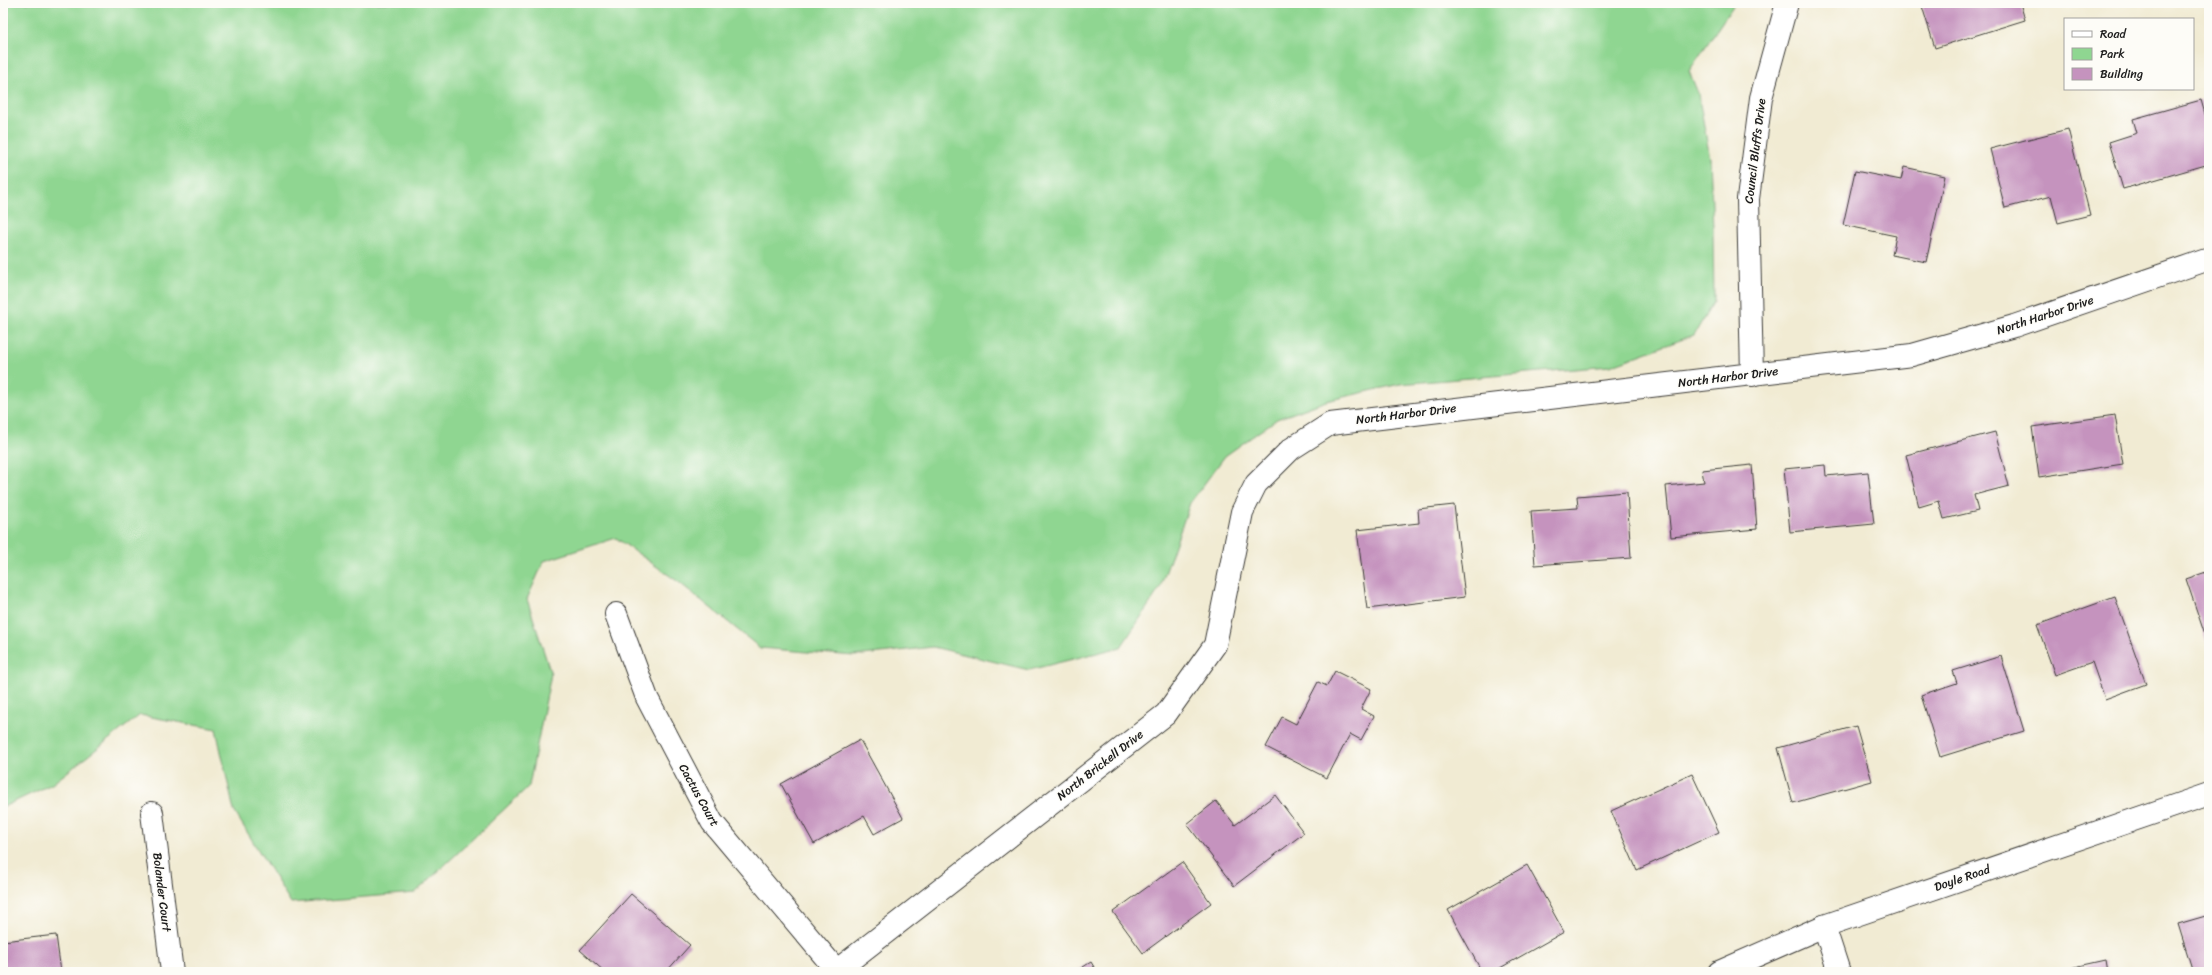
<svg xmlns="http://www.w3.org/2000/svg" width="2212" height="975" viewBox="0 0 2212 975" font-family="Sriracha,sans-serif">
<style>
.green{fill:#8fd691;stroke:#567956}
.building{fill:#c593be}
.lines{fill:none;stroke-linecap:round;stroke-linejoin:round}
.street-casing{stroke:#3c3b37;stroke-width:24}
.secondary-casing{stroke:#3c3b37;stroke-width:24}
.street{stroke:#fff;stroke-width:22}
.secondary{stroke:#fff;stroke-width:22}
.labels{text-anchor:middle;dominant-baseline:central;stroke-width:3;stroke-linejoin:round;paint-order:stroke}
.street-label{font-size:12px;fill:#1c1c1c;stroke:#fdfcf7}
</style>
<rect width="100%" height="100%" fill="#fdfcf7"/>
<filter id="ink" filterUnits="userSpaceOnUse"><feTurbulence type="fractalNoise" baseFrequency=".025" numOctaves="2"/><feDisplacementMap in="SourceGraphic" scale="8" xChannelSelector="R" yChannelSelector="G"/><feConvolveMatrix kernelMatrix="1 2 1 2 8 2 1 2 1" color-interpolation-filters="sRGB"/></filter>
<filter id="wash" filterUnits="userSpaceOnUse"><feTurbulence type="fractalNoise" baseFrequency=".012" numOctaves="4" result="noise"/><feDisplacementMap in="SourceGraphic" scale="16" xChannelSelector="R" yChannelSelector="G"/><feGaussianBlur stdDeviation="0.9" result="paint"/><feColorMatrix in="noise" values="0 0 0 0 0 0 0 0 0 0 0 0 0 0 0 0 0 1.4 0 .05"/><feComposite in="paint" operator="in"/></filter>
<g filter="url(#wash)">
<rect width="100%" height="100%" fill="#f1ebd3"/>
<path class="green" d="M 3,3 L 1735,3 L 1689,71 L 1698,93 L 1710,158 L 1713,228 L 1714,301 L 1694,335 L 1610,366 L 1400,384 L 1326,401 L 1277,419 L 1225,456 L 1190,503 L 1160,588 L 1121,647 L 1029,670 L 933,647 L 854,656 L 760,648 L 680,583 L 616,538 L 544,561 L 527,599 L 551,674 L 529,786 L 415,893 L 291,903 L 234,811 L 216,729 L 140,715 L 52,784 L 3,807 Z"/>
<g id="blocks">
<g class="building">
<path d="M 1921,3 L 2020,3 L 2025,20 L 1935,48 Z"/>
<path d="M 2201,100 L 2209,128 L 2209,164 L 2123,189 L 2109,142 L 2137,133 L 2133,119 Z"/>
<path d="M 2068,129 L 2090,215 L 2058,223 L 2051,196 L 2005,208 L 1990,149 Z"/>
<path d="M 1904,167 L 1945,176 L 1926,262 L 1892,255 L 1896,236 L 1843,225 L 1855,171 L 1901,180 Z"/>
<path d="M 2115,415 L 2123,464 L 2039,477 L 2032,427 Z"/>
<path d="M 1995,432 L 2009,486 L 1974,495 L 1978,511 L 1944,519 L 1939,501 L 1919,507 L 1906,455 Z"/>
<path d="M 1752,465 L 1757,529 L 1671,537 L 1666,486 L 1704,482 L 1702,470 Z"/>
<path d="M 1825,465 L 1826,476 L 1868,472 L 1874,524 L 1790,532 L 1784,469 Z"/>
<path d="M 1627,492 L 1631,558 L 1535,565 L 1531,511 L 1578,508 L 1577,496 Z"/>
<path d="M 1454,505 L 1465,597 L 1367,609 L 1357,530 L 1419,523 L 1418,509 Z"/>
<path d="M 2209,571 L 2209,647 L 2186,579 Z"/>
<path d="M 2115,597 L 2146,684 L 2105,699 L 2092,662 L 2055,675 L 2037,625 Z"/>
<path d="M 2001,656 L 2024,731 L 1940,757 L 1921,695 L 1957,683 L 1953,671 Z"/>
<path d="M 1335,671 L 1371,689 L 1361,709 L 1374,716 L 1361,740 L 1350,734 L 1327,778 L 1266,747 L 1282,717 L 1296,724 L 1318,682 L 1327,686 Z"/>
<path d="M 1856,726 L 1872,781 L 1793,803 L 1778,748 Z"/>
<path d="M 860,740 L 903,818 L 874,834 L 864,816 L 814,844 L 781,784 Z"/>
<path d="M 1692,774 L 1719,832 L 1637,870 L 1611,811 Z"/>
<path d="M 1275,795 L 1304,833 L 1234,886 L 1187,824 L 1216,801 L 1235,825 Z"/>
<path d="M 1182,862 L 1211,903 L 1143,953 L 1113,912 Z"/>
<path d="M 1527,865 L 1564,932 L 1493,972 L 1482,972 L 1448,910 Z"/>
<path d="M 631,894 L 690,945 L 666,972 L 605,972 L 580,950 Z"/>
<path d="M 2209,915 L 2209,971 L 2193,972 L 2178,924 Z"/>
<path d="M 56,935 L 61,972 L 3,972 L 3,941 Z"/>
<path d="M 2106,960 L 2108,972 L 2070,972 L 2070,968 Z"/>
<path d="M 1091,962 L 1097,972 L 1075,972 Z"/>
</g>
</g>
</g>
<g filter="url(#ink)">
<use href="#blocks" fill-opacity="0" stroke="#3c3b37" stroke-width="1"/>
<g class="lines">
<defs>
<g id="street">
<path d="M 1752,375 L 1748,199 L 1761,98 L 1787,3"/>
<path d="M 616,614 L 647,698 L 712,822 L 837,971"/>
<path d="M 152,813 L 172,972"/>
<path d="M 1824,926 L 1839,972"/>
<path d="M 835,972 L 1166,714 L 1215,645 L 1242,512 L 1256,484 L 1291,449 L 1330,424 L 1912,355 L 2014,326 L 2209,259"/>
</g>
<path id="secondary" d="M 1719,972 L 1824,926 L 2209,794"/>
</defs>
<use href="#street" class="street-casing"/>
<use href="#secondary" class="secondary-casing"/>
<use href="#street" class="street"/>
<use href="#secondary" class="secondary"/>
</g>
</g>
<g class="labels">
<g class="street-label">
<text transform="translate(1755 151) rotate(-83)">Council Bluffs Drive</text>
<text transform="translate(2045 315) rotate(-18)">North Harbor Drive</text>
<text transform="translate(1728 377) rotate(-7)">North Harbor Drive</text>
<text transform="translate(1406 414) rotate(-7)">North Harbor Drive</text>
<text transform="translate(1100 765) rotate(-38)">North Brickell Drive</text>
<text transform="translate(699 795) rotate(61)">Cactus Court</text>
<text transform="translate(1962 878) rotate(-19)">Doyle Road</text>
<text transform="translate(162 892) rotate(83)">Bolander Court</text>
</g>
</g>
<rect width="2212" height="975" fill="none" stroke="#fdfcf7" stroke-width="16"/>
<rect x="2064" y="18" width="130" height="72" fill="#fdfcf7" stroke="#a3a29f"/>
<rect x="2072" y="31" width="20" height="6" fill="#ffffff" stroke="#a3a29f"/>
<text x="2100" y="38" font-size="12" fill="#1c1c1c">Road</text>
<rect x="2072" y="48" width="20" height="12" fill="#8fd691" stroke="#a3a29f"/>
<text x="2100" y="58" font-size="12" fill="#1c1c1c">Park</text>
<rect x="2072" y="68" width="20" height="12" fill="#c593be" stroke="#a3a29f"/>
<text x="2100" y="78" font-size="12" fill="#1c1c1c">Building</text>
</svg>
